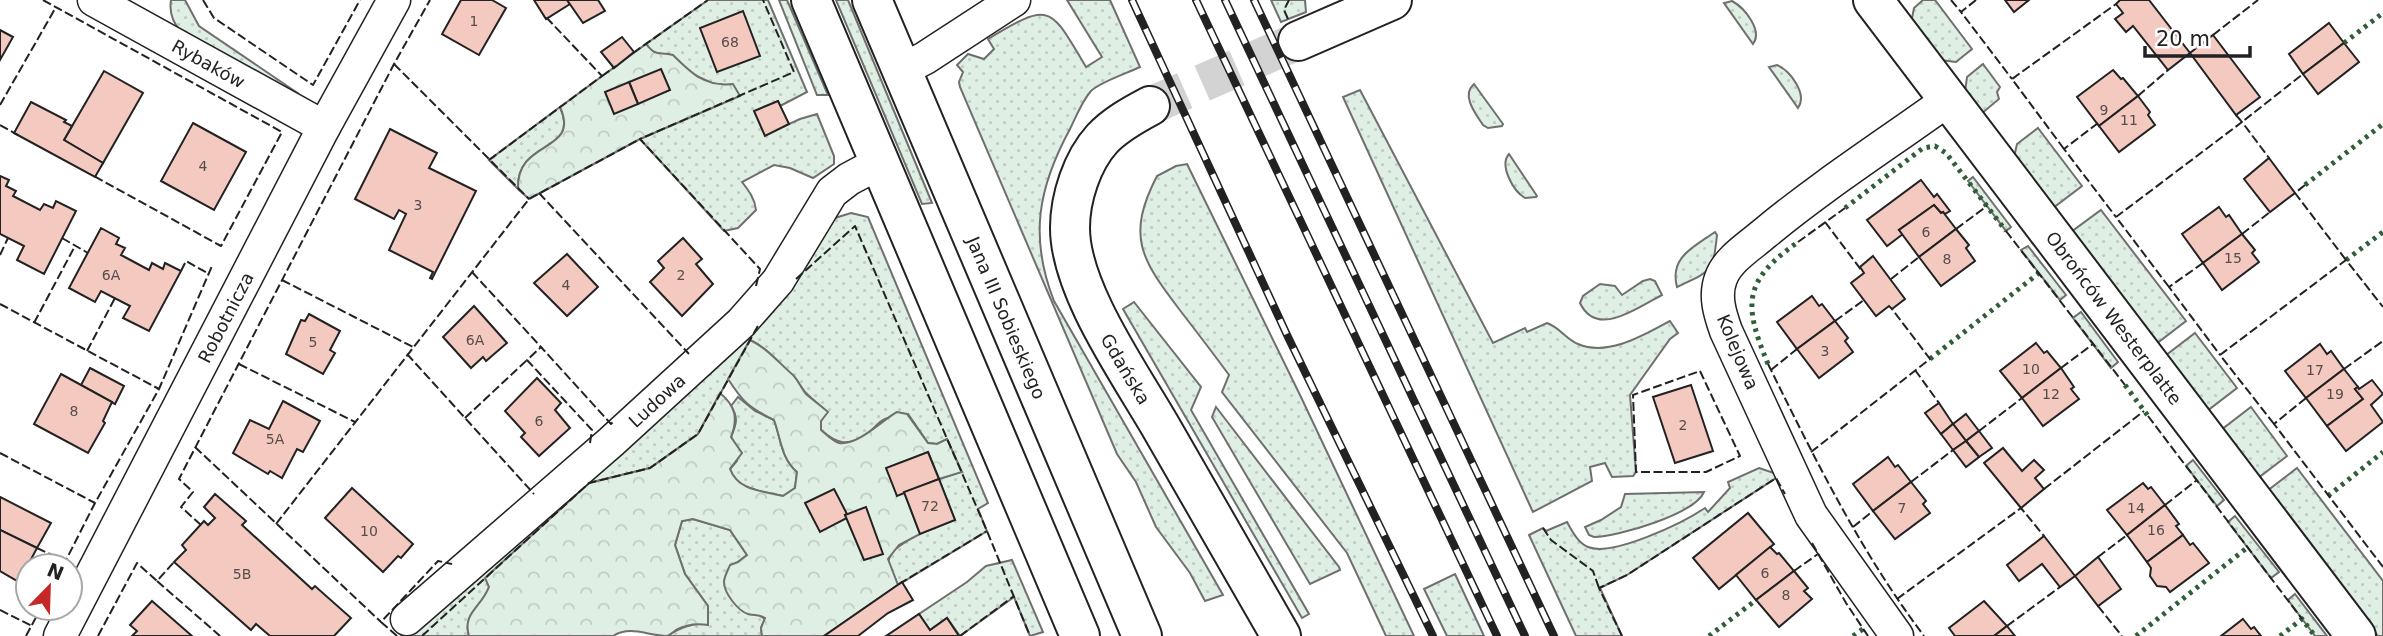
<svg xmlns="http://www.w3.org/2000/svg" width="2383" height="636" viewBox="0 0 2383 636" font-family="'DejaVu Sans',sans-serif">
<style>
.grass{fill:url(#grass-dots);stroke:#6f6f6f;stroke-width:2}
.forest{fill:url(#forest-crowns);stroke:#6f6f6f;stroke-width:2}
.building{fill:#f3c9c0;stroke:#222;stroke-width:2}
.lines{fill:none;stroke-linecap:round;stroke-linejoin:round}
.secondary-tunnel{stroke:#d3d3d3;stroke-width:38;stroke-dasharray:38 19;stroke-linecap:butt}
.street-casing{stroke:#222;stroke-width:35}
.secondary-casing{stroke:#222;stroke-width:42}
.primary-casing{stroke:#222;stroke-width:42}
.street{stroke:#fff;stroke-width:32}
.secondary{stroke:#fff;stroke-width:38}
.primary{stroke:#fff;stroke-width:38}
.rail-casing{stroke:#222;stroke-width:8}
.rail{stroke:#fff;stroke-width:5;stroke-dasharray:16;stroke-linecap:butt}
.hedge{stroke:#2f5e38;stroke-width:5;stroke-dasharray:3.5 5;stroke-linecap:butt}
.fence{stroke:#222;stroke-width:2;stroke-dasharray:9 3.5;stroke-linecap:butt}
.labels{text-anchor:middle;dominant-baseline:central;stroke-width:5;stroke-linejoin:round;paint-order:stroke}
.number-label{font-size:14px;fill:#564c4a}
.street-label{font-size:18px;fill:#222;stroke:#fff}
</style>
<defs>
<pattern id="grass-dots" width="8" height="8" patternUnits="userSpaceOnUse" patternTransform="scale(1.75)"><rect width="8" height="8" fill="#e0efe3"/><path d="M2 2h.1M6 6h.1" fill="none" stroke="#c0cdc2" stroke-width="1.8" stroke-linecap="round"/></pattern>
<pattern id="forest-crowns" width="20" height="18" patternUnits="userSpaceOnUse" patternTransform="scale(1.75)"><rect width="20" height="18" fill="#e0efe3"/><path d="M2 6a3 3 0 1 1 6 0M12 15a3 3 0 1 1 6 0" fill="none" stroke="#c0cdc2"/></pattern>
</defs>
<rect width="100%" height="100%" fill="#fff"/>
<g class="grass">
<path d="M 171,0 L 185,0 L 199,26 L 299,94 L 292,92 L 181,32 C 173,23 169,12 171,0 Z"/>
<path d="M 708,0 L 768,0 L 807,92 L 780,106 L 778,101 L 755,111 L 765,135 L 800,119 L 817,114 L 834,156 L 834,164 L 813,178 L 790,168 L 774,165 L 742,182 C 749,191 755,199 756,210 L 738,228 L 724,231 L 640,139 L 739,95 L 723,85 L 714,84 L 690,73 L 669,54 C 657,55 653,53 646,44 Z"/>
<path d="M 779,0 L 787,0 L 828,95 L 817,95 Z"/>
<path d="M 836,0 L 848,0 L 932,203 L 922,204 Z"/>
<path d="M 1067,0 L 1110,0 L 1140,67 C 1128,73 1100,82 1091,91 C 1082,101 1076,117 1070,129 C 1038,188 1029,237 1054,301 L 1223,595 L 1205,601 L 1190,573 L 1156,527 L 1136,482 L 1117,454 L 960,87 L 959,82 L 963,72 L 957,65 L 968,54 L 984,59 L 994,49 L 988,39 C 1052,0 1050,7 1086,67 L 1102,57 Z"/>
<path d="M 1271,0 L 1305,0 L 1306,12 L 1281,22 Z"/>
<path d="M 1923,0 L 1935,0 L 1972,49 L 1956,62 L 1940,60 L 1911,23 L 1914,8 Z"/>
<path d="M 1732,1 C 1745,8 1763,31 1753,44 L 1724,3 Z"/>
<path d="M 1983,64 L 2000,87 L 1997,92 L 1999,99 L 1981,114 L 1965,92 L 1967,77 Z"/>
<path d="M 1777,65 C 1790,71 1808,94 1798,108 L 1769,67 Z"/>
<path d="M 1474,84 L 1503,124 L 1502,126 L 1488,128 L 1483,125 C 1475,113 1461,95 1474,84 Z"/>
<path d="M 1360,90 L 1493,343 L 1525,328 L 1527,332 L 1547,323 C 1559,327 1566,339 1578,344 C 1608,357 1644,335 1670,321 L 1678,333 L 1670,339 L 1630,395 L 1636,472 L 1633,476 L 1612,477 L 1605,463 L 1590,467 L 1592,481 L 1533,512 L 1532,510 L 1343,97 Z"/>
<path d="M 560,107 C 581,154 516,138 518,189 L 489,160 Z"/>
<path d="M 2038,128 L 2082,186 L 2053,208 L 2014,157 L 2017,144 Z"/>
<path d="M 1509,154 L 1537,196 L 1536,197 L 1525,198 C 1513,191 1499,165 1509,154 Z"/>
<path d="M 1187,164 L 1300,395 L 1414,636 L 1386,636 L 1347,553 L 1222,392 L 1229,375 C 1213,353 1196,331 1179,309 C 1141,259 1126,236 1157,176 L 1176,166 Z"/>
<path d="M 1973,177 L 2011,227 L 2006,231 L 1968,181 Z"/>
<path d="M 2101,210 L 2186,321 L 2156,344 L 2071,232 Z"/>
<path d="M 851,213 L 868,217 L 988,503 L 978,509 L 987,531 L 898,585 L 888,563 L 891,552 L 914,536 L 955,520 L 939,479 L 961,472 L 947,439 L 937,444 L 928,443 L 908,414 C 901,416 891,416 885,419 C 878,422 873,430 867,434 C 848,447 837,444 821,430 L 821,421 L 827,412 C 821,406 813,400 806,393 C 801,388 798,380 792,375 C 779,363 767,348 750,340 L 698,434 L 650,468 L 589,483 L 489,587 C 482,606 462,615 469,636 L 401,636 L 479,565 L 835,218 Z"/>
<path d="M 1715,232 L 1717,235 C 1713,273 1711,271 1677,287 C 1669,257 1694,247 1715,232 Z"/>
<path d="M 2028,246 L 2066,295 L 2060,300 L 2021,250 Z"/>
<path d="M 1650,279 L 1655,281 L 1662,295 C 1638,307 1597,339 1580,303 L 1583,296 L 1600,284 L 1615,286 L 1622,295 L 1643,281 Z"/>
<path d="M 1134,302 L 1201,387 L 1191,410 L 1309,614 L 1302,618 L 1123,309 Z"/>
<path d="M 2081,312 L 2118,362 L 2111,368 L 2073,318 Z"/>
<path d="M 2195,333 L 2237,388 L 2207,411 L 2165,356 Z"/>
<path d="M 738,397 L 755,411 L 774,420 C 781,439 781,458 797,472 L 795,488 L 783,496 C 763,491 738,491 730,469 L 737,461 L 735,444 L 731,437 C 736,425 739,418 731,406 Z"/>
<path d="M 1216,407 L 1339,567 L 1340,570 L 1310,584 L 1212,417 Z"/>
<path d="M 2251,407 L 2287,456 L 2258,478 L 2221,430 Z"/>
<path d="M 2193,460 L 2224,500 L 2217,506 L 2186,466 Z"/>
<path d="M 1759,468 L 1774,473 L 1776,478 L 1627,575 L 1600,588 L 1622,636 L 1576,636 L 1529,535 L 1543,528 L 1546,531 L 1567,522 C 1572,531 1578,543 1588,547 C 1612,557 1683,523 1705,508 L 1708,512 L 1730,488 L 1728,482 Z"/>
<path d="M 2297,468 L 2383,581 L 2383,636 L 2378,636 L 2267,491 Z"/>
<path d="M 1704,492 C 1695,514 1617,537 1594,537 L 1589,535 L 1585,527 L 1601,520 L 1621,507 L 1625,494 Z"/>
<path d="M 2235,516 L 2279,572 L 2271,578 L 2228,522 Z"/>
<path d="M 693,519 L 730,530 L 747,555 L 738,562 L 759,615 L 765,619 L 761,628 L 762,636 L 667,636 C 681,627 692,623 708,624 L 708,606 L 685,574 L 675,545 L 682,521 Z"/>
<path d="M 1012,560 L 1043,632 L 1030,636 L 1014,597 L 960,636 L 947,618 L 930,630 L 919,614 L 967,582 L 986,566 Z"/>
<path d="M 1455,574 L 1484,636 L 1447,636 L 1424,589 Z"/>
<path d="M 2295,594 L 2327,636 L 2315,636 L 2288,600 Z"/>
</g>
<g class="forest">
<path d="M 646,44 C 657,58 659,51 673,55 C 692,74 705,87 733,84 L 740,96 L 640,139 L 529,199 L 518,189 C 516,138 581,154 560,107 Z"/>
<path d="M 750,340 C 767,348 779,363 793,375 C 798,380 801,388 806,394 C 813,400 821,406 828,412 L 821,421 L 821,430 C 826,434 832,441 839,443 C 858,446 882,420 897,412 L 907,414 L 928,443 L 937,444 L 947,439 L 962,472 L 939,479 L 928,452 L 887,468 L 897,495 L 904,492 L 920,534 L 899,545 L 888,559 L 898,585 L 824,636 L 762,636 L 761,628 L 765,618 C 758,614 755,616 748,614 C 738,611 724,593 724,582 C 724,577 728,570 730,565 L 738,562 L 747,555 L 730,530 L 693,519 L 682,521 L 675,545 L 685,574 L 708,606 L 708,625 C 697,623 687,624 676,630 C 673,632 670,635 667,636 C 648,636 631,625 613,636 L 469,636 C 462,613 481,608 489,587 L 485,578 L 589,483 L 650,468 L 698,434 L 720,393 C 736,406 738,419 731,437 L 742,453 L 730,469 C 738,491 763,491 783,496 L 795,488 L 797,472 C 781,458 781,439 774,420 C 748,407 743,402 728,379 Z"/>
</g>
<g class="building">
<path d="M 461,0 L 492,0 L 506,8 L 479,55 L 442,34 Z"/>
<path d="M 534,0 L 567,0 L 570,4 L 546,19 Z"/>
<path d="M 567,0 L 598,0 L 605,11 L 583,23 Z"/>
<path d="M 2005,0 L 2029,0 L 2014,12 Z"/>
<path d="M 2120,0 L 2149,0 L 2190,53 L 2168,70 L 2133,26 L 2126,32 L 2115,19 L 2123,13 L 2116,4 Z"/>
<path d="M 743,11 L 760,56 L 717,72 L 700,28 Z"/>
<path d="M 2329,23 L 2344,43 L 2303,74 L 2289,54 Z"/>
<path d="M 0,30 L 13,37 L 0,60 Z"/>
<path d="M 2213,35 L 2260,97 L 2236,115 L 2190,53 Z"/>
<path d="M 622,37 L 634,52 L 614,68 L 601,52 Z"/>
<path d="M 2344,43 L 2359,62 L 2318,94 L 2303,74 Z"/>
<path d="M 661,69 L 670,90 L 638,104 L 629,82 Z"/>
<path d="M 2113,70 L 2121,79 L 2123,78 L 2138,96 L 2099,126 L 2077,97 Z"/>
<path d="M 104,71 L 143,93 L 103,163 L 64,140 Z"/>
<path d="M 629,82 L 638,104 L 614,114 L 605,92 Z"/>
<path d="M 2138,96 L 2150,112 L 2148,115 L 2155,125 L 2119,152 L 2099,126 Z"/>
<path d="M 778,101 L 789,124 L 765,136 L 754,111 Z"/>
<path d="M 31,102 L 66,120 L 64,122 L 72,126 L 64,140 L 103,163 L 95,177 L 14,133 Z"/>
<path d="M 193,123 L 246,152 L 214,210 L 161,181 Z"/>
<path d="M 390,129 L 437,153 L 429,168 L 476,191 L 432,279 L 430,278 L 433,272 L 389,250 L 406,214 L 399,210 L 394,219 L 355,199 Z"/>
<path d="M 2269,158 L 2295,193 L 2270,212 L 2244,179 Z"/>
<path d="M 0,176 L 9,180 L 6,186 L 16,191 L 13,196 L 40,210 L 44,204 L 53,208 L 56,201 L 76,211 L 44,274 L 17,260 L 24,246 L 0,234 Z"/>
<path d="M 1921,180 L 1934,197 L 1937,194 L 1950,211 L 1945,214 L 1943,212 L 1941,213 L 1934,205 L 1899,230 L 1903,234 L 1887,246 L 1867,220 Z"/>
<path d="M 1934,205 L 1941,213 L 1943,212 L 1956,229 L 1919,257 L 1899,230 Z"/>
<path d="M 2219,207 L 2226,217 L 2229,215 L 2242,234 L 2203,263 L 2182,234 Z"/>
<path d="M 101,228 L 119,238 L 116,244 L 125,248 L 121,255 L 149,270 L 152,263 L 163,269 L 165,263 L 181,271 L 149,331 L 123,318 L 130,306 L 101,291 L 95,302 L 69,288 Z"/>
<path d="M 1956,229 L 1969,245 L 1966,248 L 1975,261 L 1941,286 L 1919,257 Z"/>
<path d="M 2242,234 L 2255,250 L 2252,253 L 2259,262 L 2222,290 L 2203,263 Z"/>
<path d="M 683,238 L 702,259 L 696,264 L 713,284 L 682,316 L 650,282 L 664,268 L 658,261 Z"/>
<path d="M 567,254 L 598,287 L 567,316 L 534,283 Z"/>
<path d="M 1873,256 L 1905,299 L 1892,309 L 1889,306 L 1876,316 L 1851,283 L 1864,273 L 1860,267 Z"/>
<path d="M 1812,296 L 1819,306 L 1822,304 L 1835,321 L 1797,349 L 1777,322 Z"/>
<path d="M 474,306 L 507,343 L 486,361 L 483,357 L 471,368 L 443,337 Z"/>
<path d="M 309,314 L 340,331 L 330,350 L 335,353 L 323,374 L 286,354 L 301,320 L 305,321 Z"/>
<path d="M 1835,321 L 1848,338 L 1845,341 L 1853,352 L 1819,378 L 1797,349 Z"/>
<path d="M 2036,343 L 2044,353 L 2047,351 L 2061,368 L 2022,398 L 2000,371 Z"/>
<path d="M 2320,344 L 2327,354 L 2331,351 L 2344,369 L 2306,398 L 2285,371 Z"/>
<path d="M 90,368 L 124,386 L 115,404 L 81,385 Z"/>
<path d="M 2061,368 L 2074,387 L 2071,389 L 2079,399 L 2043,426 L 2022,398 Z"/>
<path d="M 2344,369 L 2358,387 L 2355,389 L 2363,399 L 2327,426 L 2306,398 Z"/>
<path d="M 61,374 L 112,402 L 103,421 L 105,423 L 88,453 L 34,424 Z"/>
<path d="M 537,378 L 561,403 L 555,410 L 570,428 L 539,456 L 521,437 L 525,433 L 505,411 Z"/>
<path d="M 2372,380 L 2383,394 L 2371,405 L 2383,422 L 2346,451 L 2327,426 L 2363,399 L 2355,389 L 2358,387 L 2359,389 Z"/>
<path d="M 1691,385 L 1713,451 L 1675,463 L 1653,397 Z"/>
<path d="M 283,401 L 320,421 L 303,452 L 297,449 L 282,478 L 270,471 L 268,474 L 233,453 L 250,420 L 269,429 Z"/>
<path d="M 1939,403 L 1953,424 L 1941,434 L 1925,413 Z"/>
<path d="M 1966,414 L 1979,431 L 1966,441 L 1953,424 Z"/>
<path d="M 1953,424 L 1966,441 L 1953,450 L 1941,434 Z"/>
<path d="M 1979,431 L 1992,448 L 1979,457 L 1966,441 Z"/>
<path d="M 1966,441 L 1979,457 L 1966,467 L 1953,450 Z"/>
<path d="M 2003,448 L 2022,471 L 2034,460 L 2044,470 L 2035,478 L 2044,489 L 2021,508 L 1984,463 Z"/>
<path d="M 928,452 L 939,479 L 897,496 L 886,468 Z"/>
<path d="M 1888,457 L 1895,467 L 1898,465 L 1911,482 L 1873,511 L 1853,484 Z"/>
<path d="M 939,479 L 955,520 L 920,534 L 904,492 Z"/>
<path d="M 1911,482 L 1926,501 L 1923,504 L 1930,513 L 1895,539 L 1873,511 Z"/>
<path d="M 2143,483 L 2148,489 L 2151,487 L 2165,505 L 2127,535 L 2107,510 Z"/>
<path d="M 352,488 L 413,544 L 401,558 L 398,556 L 383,572 L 325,518 Z"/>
<path d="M 834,489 L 847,514 L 845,515 L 847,518 L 820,532 L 805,503 Z"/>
<path d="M 215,494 L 246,521 L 242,525 L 312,589 L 315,586 L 351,618 L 334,636 L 270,636 L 256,624 L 251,630 L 174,562 L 186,550 L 182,545 L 204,521 L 208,525 L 215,518 L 204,507 Z"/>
<path d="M 0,497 L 51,523 L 37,548 L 0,530 Z"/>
<path d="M 2165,505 L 2179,524 L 2176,526 L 2183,535 L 2147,562 L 2127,535 Z"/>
<path d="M 866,507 L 883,554 L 864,560 L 845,515 Z"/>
<path d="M 1748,513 L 1774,544 L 1719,589 L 1693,558 Z"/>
<path d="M 0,530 L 37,548 L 19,582 L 0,571 Z"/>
<path d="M 2183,535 L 2190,545 L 2193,543 L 2209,563 L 2170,592 L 2166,587 L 2157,586 L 2150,576 L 2151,568 L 2147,562 Z"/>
<path d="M 2044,536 L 2075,576 L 2060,587 L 2042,564 L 2019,581 L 2007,565 Z"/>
<path d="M 1770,547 L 1777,554 L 1779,553 L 1794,571 L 1756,600 L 1736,575 Z"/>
<path d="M 2098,557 L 2121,589 L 2098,606 L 2075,576 Z"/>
<path d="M 1794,571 L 1808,588 L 1804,591 L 1812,599 L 1779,627 L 1756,600 Z"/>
<path d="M 902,582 L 913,600 L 888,613 L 858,636 L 824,636 Z"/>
<path d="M 152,601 L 192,636 L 132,636 L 137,631 L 130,625 Z"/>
<path d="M 1984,601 L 2007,626 L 1994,636 L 1955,636 L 1949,628 Z"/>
<path d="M 919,614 L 930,630 L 947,618 L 959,636 L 886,636 Z"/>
<path d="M 2243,619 L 2251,629 L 2254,627 L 2261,636 L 2221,636 Z"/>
<path d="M 2007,626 L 2015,636 L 1994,636 Z"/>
</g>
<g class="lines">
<path class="secondary-tunnel" d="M 1150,106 L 1298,41"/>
<defs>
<g id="street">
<path id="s1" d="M 94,0 L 324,127"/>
<path d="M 902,70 L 925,58 L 1014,0"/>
<path id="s2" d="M 407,619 L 611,442 L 741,323 L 778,281 L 832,192 L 849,179 L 881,162"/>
<path id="s3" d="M 60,636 L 324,127 L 394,0"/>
<path d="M 1897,636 L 1811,515 L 1726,331 C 1720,314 1714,296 1721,278 C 1728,259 1750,246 1765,233 C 1823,185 1887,144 1948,100"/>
</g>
<g id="secondary">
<path id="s4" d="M 1873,0 L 2356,636"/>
<path d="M 1298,41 L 1392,0"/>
<path id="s5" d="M 1150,106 C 1133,115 1115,125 1102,139 C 1082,161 1070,198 1070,228 C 1070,290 1131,375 1162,429 C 1202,498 1242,567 1281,636"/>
</g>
<g id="primary">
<path d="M 811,0 L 1080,636"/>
<path id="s6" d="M 872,0 L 1142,636"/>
</g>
</defs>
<use href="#street" class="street-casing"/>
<use href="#secondary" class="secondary-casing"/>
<use href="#primary" class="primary-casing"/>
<use href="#street" class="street"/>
<use href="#secondary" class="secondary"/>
<use href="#primary" class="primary"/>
<defs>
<g id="rail">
<path d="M 1132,0 L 1288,337 L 1433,636"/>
<path d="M 1196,0 L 1497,636"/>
<path d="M 1225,0 L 1525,636"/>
<path d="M 1254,0 L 1554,636"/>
</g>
</defs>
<use href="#rail" class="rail-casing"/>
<use href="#rail" class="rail"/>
<g class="hedge">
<path d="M 2344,43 L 2383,13"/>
<path d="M 2305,185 L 2383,124"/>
<path d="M 1845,208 L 1923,148 L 1935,146 L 1946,153 L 2006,231"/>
<path d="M 2346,260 L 2383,232"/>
<path d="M 1930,359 L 2039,273"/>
<path d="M 1768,364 C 1743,304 1743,281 1798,242"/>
<path d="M 2125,385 L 2148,416"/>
<path d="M 2328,496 L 2383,452"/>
<path d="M 1709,636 L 1756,600"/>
<path d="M 1853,636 L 1863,629"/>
<path d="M 2136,636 L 2248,547"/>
<path d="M 2280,636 L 2302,619 L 2315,636"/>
</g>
<g class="fence">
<path d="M 43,0 L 282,132 L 221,246 L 92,175"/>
<path d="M 203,0 L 214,18 L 313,85 L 360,0"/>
<path d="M 1951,0 L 1961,12"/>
<path d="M 1976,0 L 1961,12 L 2012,79"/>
<path d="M 1288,19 L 1284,10 L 1289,0"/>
<path d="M 2213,35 L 2258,0"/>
<path d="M 633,53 L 708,0"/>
<path d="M 394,64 L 529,199"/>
<path d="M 602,76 L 616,66"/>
<path d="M 2138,96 L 2168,70"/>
<path d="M 0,105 L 56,7"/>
<path d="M 2236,115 L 2242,122 L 2303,74"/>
<path d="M 2098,123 L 2064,149 L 2116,217"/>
<path d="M 0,125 L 18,135"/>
<path d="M 2064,149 L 2012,79 L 2116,4"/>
<path d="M 489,160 L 602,76 L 544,15"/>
<path d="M 2305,185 L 2295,193 L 2346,260"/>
<path d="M 539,193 L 689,354"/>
<path d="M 1825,222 L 1862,271"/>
<path d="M 1956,229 L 1987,206"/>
<path d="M 2006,231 L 2125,385"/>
<path d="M 2242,234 L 2270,212"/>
<path d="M 62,238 L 88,253"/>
<path d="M 1798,242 L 1845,208"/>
<path d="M 0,255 L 8,238"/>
<path d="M 2203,263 L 2169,287 L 2220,355"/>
<path d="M 181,271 L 186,261 L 209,274"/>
<path d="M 472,272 L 541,347"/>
<path d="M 796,279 L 855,226 L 987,531 L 1030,636"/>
<path d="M 1891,279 L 1919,257"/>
<path d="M 282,280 L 413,347"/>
<path d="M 756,286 L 760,269 L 640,139 L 794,72 L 763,0"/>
<path d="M 2169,287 L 2116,217 L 2242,122 L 2269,158"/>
<path d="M 0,304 L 159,389"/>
<path d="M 1835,321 L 1864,300"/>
<path d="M 34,323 L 75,246"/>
<path d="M 87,351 L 115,298"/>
<path d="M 407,354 L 534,494"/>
<path d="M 239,364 L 355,422"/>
<path d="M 1768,364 C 1815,459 1860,551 1924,636"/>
<path d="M 2061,368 L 2093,344"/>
<path d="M 2344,369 L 2383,341"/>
<path d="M 1771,370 L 1797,349"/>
<path d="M 1915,370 L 1939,403"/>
<path d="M 1700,371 L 1740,456 L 1706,472 L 1636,472 L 1633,395 Z"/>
<path d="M 2306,398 L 2274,424 L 2383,567"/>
<path d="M 2148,416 L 2302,619"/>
<path d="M 465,418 L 527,360"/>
<path d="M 2274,424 L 2220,355 L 2346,260 L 2383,307"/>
<path d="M 1979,431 L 2022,398"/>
<path d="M 590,443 L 592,430 L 527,360 L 541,347 L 611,424 L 613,422"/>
<path d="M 195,447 L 381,622"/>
<path d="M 1811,452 L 1930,359 L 1892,309"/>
<path d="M 0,453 L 95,503"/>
<path d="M 1911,482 L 1953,450"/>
<path d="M 2044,489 L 2144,411"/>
<path d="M 2165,505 L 2197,480"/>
<path d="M 276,524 L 529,199 L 640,139"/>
<path d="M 201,525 L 181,507 L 193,492 L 179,479 L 394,64 L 430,0"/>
<path d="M 1853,527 L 1873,511"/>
<path d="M 1543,528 L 1551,540 L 1593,571 L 1599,588"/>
<path d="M 1812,543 L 1846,603 L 1868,636"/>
<path d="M 37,548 L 65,561"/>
<path d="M 2098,557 L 2127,535"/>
<path d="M 63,566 L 95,503 L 159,389 L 212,266"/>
<path d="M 1794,571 L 1818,554"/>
<path d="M 157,581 L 220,636"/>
<path d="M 899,584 L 987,531"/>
<path d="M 1897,599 L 2021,508 L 2044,536"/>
<path d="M 2098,606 L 2122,636"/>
<path d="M 0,610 L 32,626"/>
<path d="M 2007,626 L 2060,587"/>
<path d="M 26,636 L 41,608"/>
<path d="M 98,636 L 137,563 L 157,581 L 174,562"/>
<path d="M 397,636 L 381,622 L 438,561 L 452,564"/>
<path d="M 422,636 L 589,483 L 650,468 L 698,434 L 759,324"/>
<path d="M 960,636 L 1014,596"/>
<path d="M 1622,636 L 1599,588 L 1627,575 L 1776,478 L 1785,494"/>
</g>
</g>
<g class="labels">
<g class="number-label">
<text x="474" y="21">1</text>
<text x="730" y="42">68</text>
<text x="2104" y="110">9</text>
<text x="2129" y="120">11</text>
<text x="203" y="166">4</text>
<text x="418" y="205">3</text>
<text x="1926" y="232">6</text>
<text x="2233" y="258">15</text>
<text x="1947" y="259">8</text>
<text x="111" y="275">6A</text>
<text x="681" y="275">2</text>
<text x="566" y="285">4</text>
<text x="475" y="340">6A</text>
<text x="313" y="342">5</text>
<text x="1825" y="351">3</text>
<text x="2031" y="369">10</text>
<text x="2315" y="370">17</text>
<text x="2051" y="394">12</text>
<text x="2335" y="394">19</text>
<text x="74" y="411">8</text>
<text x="539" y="421">6</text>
<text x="1683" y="425">2</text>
<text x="275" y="439">5A</text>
<text x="930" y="506">72</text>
<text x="1902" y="508">7</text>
<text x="2136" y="508">14</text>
<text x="2156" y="530">16</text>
<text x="369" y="531">10</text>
<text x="1765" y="573">6</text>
<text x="242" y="574">5B</text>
<text x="1786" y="595">8</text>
</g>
<g class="street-label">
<text stroke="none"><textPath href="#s1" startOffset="131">Rybaków</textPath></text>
<text stroke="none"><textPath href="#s3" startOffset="359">Robotnicza</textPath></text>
<text stroke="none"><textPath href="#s6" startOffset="345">Jana III Sobieskiego</textPath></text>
<text stroke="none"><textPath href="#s4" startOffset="399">Obrońców Westerplatte</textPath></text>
<text transform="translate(1738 352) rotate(67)">Kolejowa</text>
<text stroke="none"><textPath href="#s5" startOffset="308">Gdańska</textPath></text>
<text stroke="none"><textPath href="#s2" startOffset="332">Ludowa</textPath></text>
</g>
</g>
<g transform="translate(49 587) rotate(23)"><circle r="33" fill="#ffffff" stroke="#a7a7a7" stroke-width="2"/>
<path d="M0-5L12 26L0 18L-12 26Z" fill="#c62828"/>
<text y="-10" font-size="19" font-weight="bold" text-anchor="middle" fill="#222222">N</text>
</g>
<path d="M2145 46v10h105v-10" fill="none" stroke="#222222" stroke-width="3.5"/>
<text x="2156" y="46" font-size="21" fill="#222222" stroke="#ffffff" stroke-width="5" paint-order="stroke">20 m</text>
</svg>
